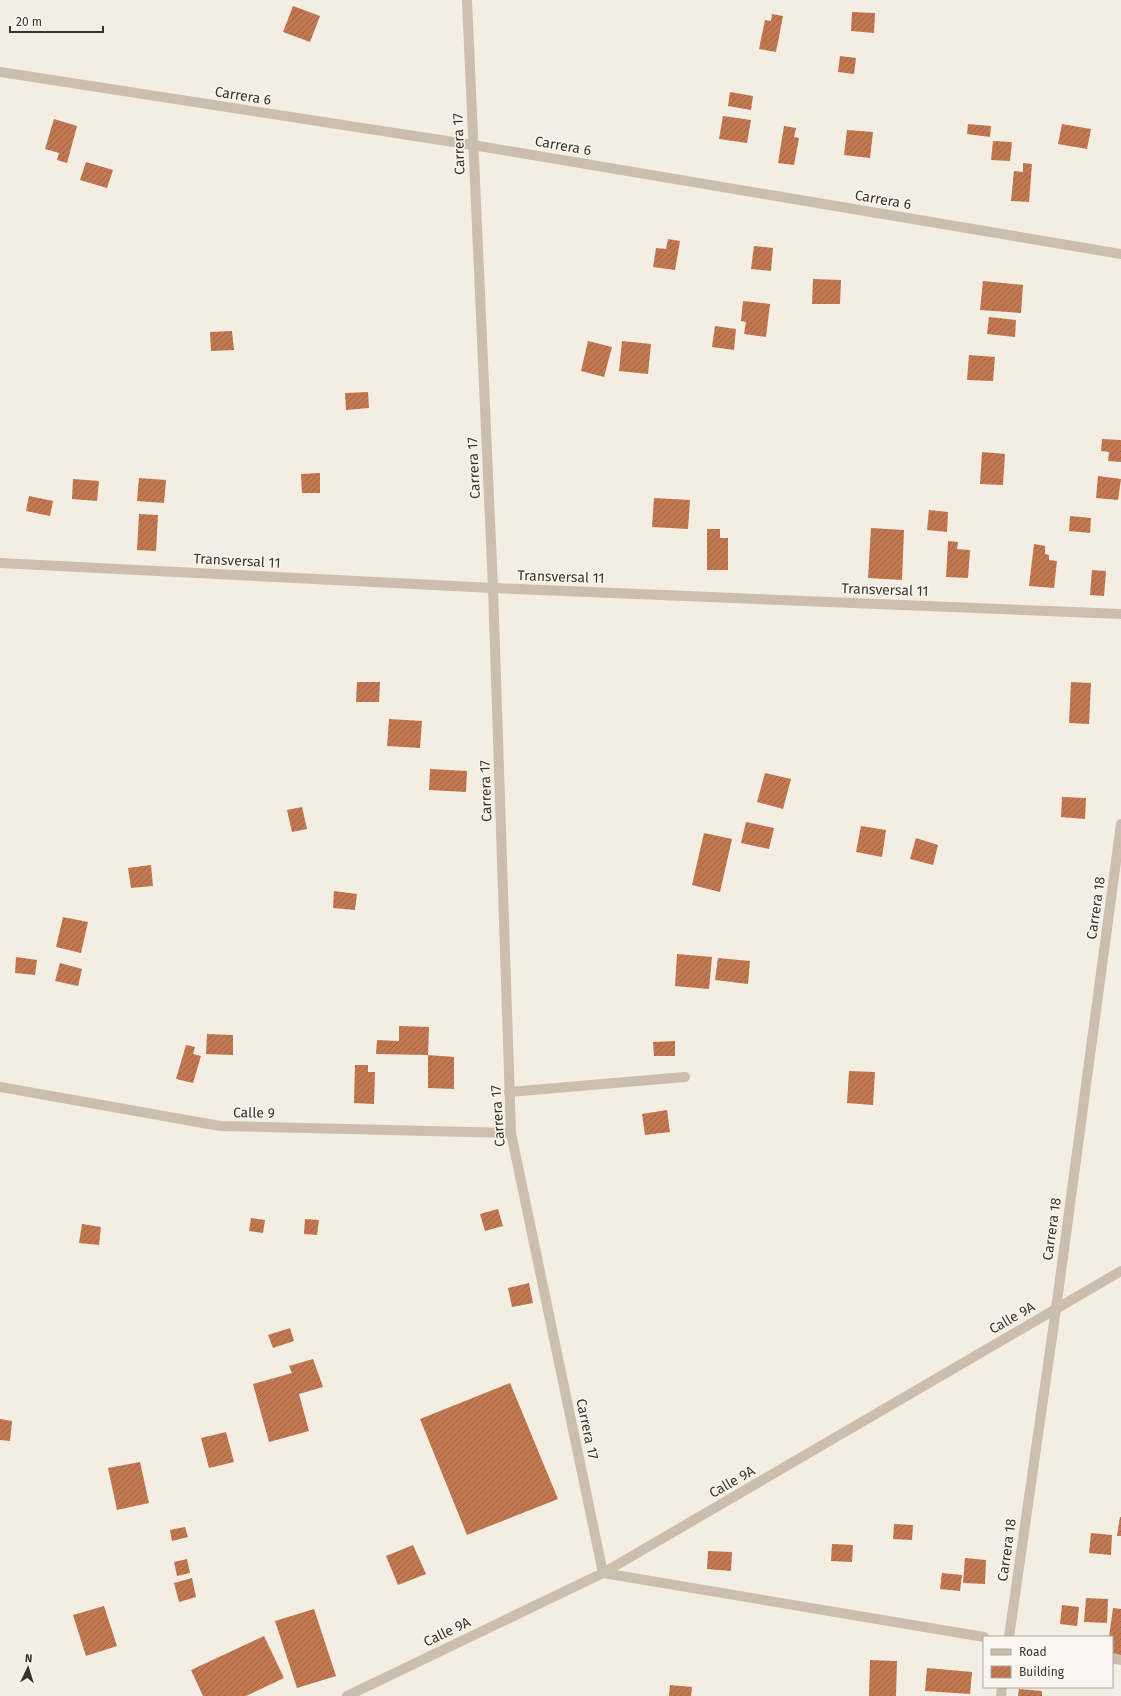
<svg xmlns="http://www.w3.org/2000/svg" width="1121" height="1696" viewBox="0 0 1121 1696" font-family="'Fira Sans',sans-serif">
<style>
.building{fill:url(#building-hatch)}
.lines{fill:none;stroke-linecap:round;stroke-linejoin:round}
.minor{stroke:#cbbeae;stroke-width:10}
.labels{text-anchor:middle;dominant-baseline:central;stroke-width:3;stroke-linejoin:round;paint-order:stroke}
.street-label{font-size:14px;fill:#3a322c;stroke:#faf6ef}
</style>
<defs>
<pattern id="building-hatch" width="6" height="6" patternUnits="userSpaceOnUse"><rect width="6" height="6" fill="#c27851"/><path d="M-1 1l2-2M0 6l6-6M5 7l2-2" fill="none" stroke="#9f6343"/></pattern>
</defs>
<rect width="100%" height="100%" fill="#f3ede2"/>
<g class="building">
<path d="M 293,6 L 320,16 L 310,42 L 283,32 Z"/>
<path d="M 852,12 L 875,13 L 874,33 L 851,31 Z"/>
<path d="M 772,14 L 783,16 L 776,52 L 759,49 L 765,20 L 771,21 Z"/>
<path d="M 840,56 L 856,58 L 854,74 L 838,72 Z"/>
<path d="M 730,92 L 753,96 L 751,110 L 728,106 Z"/>
<path d="M 723,116 L 751,120 L 747,143 L 719,139 Z"/>
<path d="M 54,119 L 77,126 L 67,163 L 57,160 L 59,153 L 45,149 Z"/>
<path d="M 968,124 L 991,126 L 990,137 L 967,134 Z"/>
<path d="M 1062,124 L 1091,129 L 1087,149 L 1058,144 Z"/>
<path d="M 784,126 L 796,128 L 794,137 L 799,138 L 794,165 L 778,163 Z"/>
<path d="M 847,130 L 873,132 L 870,158 L 844,155 Z"/>
<path d="M 993,141 L 1012,142 L 1010,161 L 991,160 Z"/>
<path d="M 86,162 L 113,170 L 107,188 L 80,180 Z"/>
<path d="M 1023,163 L 1032,164 L 1029,202 L 1011,201 L 1014,171 L 1023,172 Z"/>
<path d="M 668,239 L 680,241 L 675,270 L 653,267 L 656,248 L 666,249 Z"/>
<path d="M 754,246 L 773,248 L 771,271 L 751,269 Z"/>
<path d="M 813,279 L 841,280 L 840,304 L 812,304 Z"/>
<path d="M 983,281 L 1023,285 L 1021,313 L 980,310 Z"/>
<path d="M 743,301 L 770,304 L 766,337 L 744,334 L 746,322 L 741,321 Z"/>
<path d="M 989,317 L 1016,320 L 1015,337 L 987,334 Z"/>
<path d="M 715,326 L 736,329 L 734,350 L 712,347 Z"/>
<path d="M 232,331 L 234,350 L 211,351 L 210,332 Z"/>
<path d="M 588,341 L 612,347 L 604,377 L 581,371 Z"/>
<path d="M 622,341 L 651,344 L 648,374 L 619,371 Z"/>
<path d="M 969,355 L 995,357 L 993,381 L 967,380 Z"/>
<path d="M 368,392 L 369,408 L 346,410 L 345,393 Z"/>
<path d="M 1102,439 L 1121,440 L 1121,462 L 1108,461 L 1109,452 L 1101,451 Z"/>
<path d="M 982,452 L 1005,454 L 1003,485 L 980,484 Z"/>
<path d="M 320,473 L 320,493 L 302,493 L 301,474 Z"/>
<path d="M 1098,476 L 1121,479 L 1118,500 L 1096,498 Z"/>
<path d="M 139,478 L 166,480 L 164,503 L 137,501 Z"/>
<path d="M 73,479 L 99,481 L 97,501 L 72,499 Z"/>
<path d="M 29,496 L 53,501 L 50,516 L 26,511 Z"/>
<path d="M 654,498 L 690,500 L 688,529 L 652,527 Z"/>
<path d="M 929,510 L 948,512 L 947,532 L 927,530 Z"/>
<path d="M 139,514 L 158,515 L 156,551 L 137,550 Z"/>
<path d="M 1070,516 L 1091,518 L 1090,533 L 1069,531 Z"/>
<path d="M 871,528 L 904,530 L 902,580 L 868,578 Z"/>
<path d="M 707,529 L 720,529 L 720,538 L 728,538 L 728,570 L 707,570 Z"/>
<path d="M 948,541 L 958,542 L 957,549 L 970,550 L 968,578 L 946,577 Z"/>
<path d="M 1034,544 L 1045,546 L 1045,554 L 1049,555 L 1049,560 L 1057,561 L 1054,588 L 1029,586 Z"/>
<path d="M 1092,570 L 1106,571 L 1104,596 L 1090,595 Z"/>
<path d="M 357,682 L 380,682 L 379,702 L 356,702 Z"/>
<path d="M 1071,682 L 1091,683 L 1089,724 L 1069,723 Z"/>
<path d="M 389,719 L 422,721 L 420,748 L 387,746 Z"/>
<path d="M 430,769 L 467,771 L 466,792 L 429,790 Z"/>
<path d="M 765,773 L 791,779 L 783,809 L 757,802 Z"/>
<path d="M 1062,797 L 1086,798 L 1085,819 L 1061,817 Z"/>
<path d="M 302,807 L 307,829 L 292,832 L 287,810 Z"/>
<path d="M 746,822 L 774,828 L 769,849 L 741,843 Z"/>
<path d="M 861,826 L 886,830 L 882,857 L 856,852 Z"/>
<path d="M 704,833 L 732,839 L 720,892 L 692,885 Z"/>
<path d="M 916,838 L 938,845 L 933,865 L 910,859 Z"/>
<path d="M 151,865 L 153,886 L 131,888 L 128,868 Z"/>
<path d="M 334,891 L 357,894 L 355,910 L 333,908 Z"/>
<path d="M 63,917 L 88,922 L 81,953 L 56,947 Z"/>
<path d="M 677,954 L 712,957 L 709,989 L 675,986 Z"/>
<path d="M 16,957 L 37,960 L 35,975 L 15,973 Z"/>
<path d="M 718,958 L 750,961 L 748,984 L 715,980 Z"/>
<path d="M 60,963 L 82,969 L 78,986 L 55,981 Z"/>
<path d="M 399,1026 L 429,1027 L 428,1055 L 376,1054 L 377,1040 L 399,1041 Z"/>
<path d="M 207,1034 L 233,1035 L 233,1055 L 206,1054 Z"/>
<path d="M 675,1041 L 675,1056 L 654,1056 L 653,1042 Z"/>
<path d="M 186,1045 L 195,1047 L 193,1054 L 201,1056 L 193,1083 L 176,1079 Z"/>
<path d="M 428,1055 L 454,1057 L 454,1089 L 428,1088 Z"/>
<path d="M 355,1065 L 368,1065 L 368,1072 L 375,1072 L 374,1104 L 354,1103 Z"/>
<path d="M 849,1071 L 875,1072 L 873,1105 L 847,1103 Z"/>
<path d="M 667,1110 L 670,1132 L 645,1135 L 642,1114 Z"/>
<path d="M 498,1209 L 503,1226 L 485,1231 L 480,1214 Z"/>
<path d="M 251,1218 L 265,1220 L 263,1233 L 249,1231 Z"/>
<path d="M 305,1219 L 319,1220 L 317,1235 L 304,1234 Z"/>
<path d="M 82,1224 L 101,1227 L 99,1245 L 79,1243 Z"/>
<path d="M 529,1283 L 533,1303 L 512,1307 L 508,1288 Z"/>
<path d="M 290,1328 L 294,1341 L 273,1348 L 268,1335 Z"/>
<path d="M 313,1359 L 323,1387 L 299,1394 L 309,1431 L 269,1442 L 253,1384 L 292,1373 L 289,1366 Z"/>
<path d="M 510,1383 L 558,1499 L 467,1535 L 420,1419 Z"/>
<path d="M 0,1419 L 12,1421 L 10,1441 L 0,1440 Z"/>
<path d="M 226,1432 L 234,1462 L 209,1468 L 201,1438 Z"/>
<path d="M 140,1462 L 149,1503 L 117,1510 L 108,1468 Z"/>
<path d="M 1120,1517 L 1121,1517 L 1121,1536 L 1117,1536 Z"/>
<path d="M 894,1524 L 913,1525 L 912,1540 L 893,1539 Z"/>
<path d="M 185,1527 L 188,1537 L 172,1541 L 170,1530 Z"/>
<path d="M 1091,1533 L 1112,1535 L 1111,1555 L 1089,1553 Z"/>
<path d="M 832,1544 L 853,1545 L 852,1562 L 831,1561 Z"/>
<path d="M 413,1545 L 426,1574 L 398,1585 L 386,1556 Z"/>
<path d="M 708,1551 L 732,1552 L 731,1571 L 707,1569 Z"/>
<path d="M 965,1558 L 986,1560 L 985,1584 L 963,1583 Z"/>
<path d="M 187,1559 L 190,1573 L 177,1576 L 174,1562 Z"/>
<path d="M 942,1573 L 962,1575 L 960,1591 L 940,1589 Z"/>
<path d="M 192,1578 L 196,1597 L 179,1602 L 174,1583 Z"/>
<path d="M 1086,1598 L 1108,1599 L 1107,1623 L 1084,1622 Z"/>
<path d="M 1062,1605 L 1079,1607 L 1077,1626 L 1060,1624 Z"/>
<path d="M 104,1606 L 117,1646 L 86,1656 L 73,1615 Z"/>
<path d="M 1113,1608 L 1121,1609 L 1121,1656 L 1112,1654 L 1112,1637 L 1109,1637 Z"/>
<path d="M 314,1609 L 336,1676 L 297,1688 L 275,1621 Z"/>
<path d="M 264,1636 L 284,1678 L 246,1696 L 203,1696 L 191,1670 Z"/>
<path d="M 870,1660 L 897,1661 L 896,1696 L 869,1696 Z"/>
<path d="M 927,1668 L 972,1672 L 970,1694 L 925,1691 Z"/>
<path d="M 670,1685 L 692,1687 L 691,1696 L 669,1696 Z"/>
<path d="M 1019,1689 L 1042,1691 L 1042,1696 L 1018,1696 Z"/>
</g>
<g class="lines">
<g class="minor">
<path d="M 467,0 L 493,588 L 511,1133 L 603,1573 L 984,1637"/>
<path d="M 0,72 L 473,145 L 1121,254"/>
<path d="M 0,563 L 493,588 L 1121,614"/>
<path d="M 0,1087 L 220,1126 L 511,1133"/>
<path d="M 509,1092 L 685,1077"/>
<path d="M 1009,1637 L 1056,1309 L 1121,824"/>
<path d="M 1112,1658 L 1121,1660"/>
<path d="M 347,1696 L 603,1573 L 1121,1271"/>
<path d="M 1001,1696 L 1002,1687"/>
</g>
</g>
<g class="labels">
<g class="street-label">
<text transform="translate(243 96) rotate(9)">Carrera 6</text>
<text transform="translate(459 144) rotate(-92)">Carrera 17</text>
<text transform="translate(563 146) rotate(10)">Carrera 6</text>
<text transform="translate(883 200) rotate(10)">Carrera 6</text>
<text transform="translate(474 468) rotate(-93)">Carrera 17</text>
<text transform="translate(237 561) rotate(3)">Transversal 11</text>
<text transform="translate(561 577) rotate(2)">Transversal 11</text>
<text transform="translate(885 590) rotate(2)">Transversal 11</text>
<text transform="translate(486 791) rotate(-92)">Carrera 17</text>
<text transform="translate(1096 908) rotate(-82)">Carrera 18</text>
<text transform="translate(254 1113) rotate(1)">Calle 9</text>
<text transform="translate(498 1116) rotate(-94)">Carrera 17</text>
<text transform="translate(1052 1229) rotate(-82)">Carrera 18</text>
<text transform="translate(1012 1318) rotate(-30)">Calle 9A</text>
<text transform="translate(587 1429) rotate(78)">Carrera 17</text>
<text transform="translate(732 1482) rotate(-30)">Calle 9A</text>
<text transform="translate(1007 1550) rotate(-82)">Carrera 18</text>
<text transform="translate(447 1632) rotate(-26)">Calle 9A</text>
</g>
</g>
<rect x="983" y="1636" width="130" height="52" fill="#faf6ef" stroke="#ada8a1"/>
<rect x="991" y="1649" width="20" height="6" fill="#cbbeae" stroke="#ada8a1"/>
<text x="1019" y="1656" font-size="12" fill="#3a322c">Road</text>
<rect x="991" y="1666" width="20" height="12" fill="url(#building-hatch)" stroke="#ada8a1"/>
<text x="1019" y="1676" font-size="12" fill="#3a322c">Building</text>
<g transform="translate(28 1668) rotate(4)" stroke="#faf6ef" stroke-width="3" paint-order="stroke">
<path d="M0-3L7 15L0 10L-7 15Z" fill="#3a322c"/>
<text y="-6" font-size="11" font-weight="bold" text-anchor="middle" fill="#3a322c">N</text>
</g>
<path d="M10 26v6h93v-6" fill="none" stroke="#3a322c" stroke-width="2"/>
<text x="16" y="26" font-size="12" fill="#3a322c" stroke="#faf6ef" stroke-width="3" paint-order="stroke">20 m</text>
</svg>
